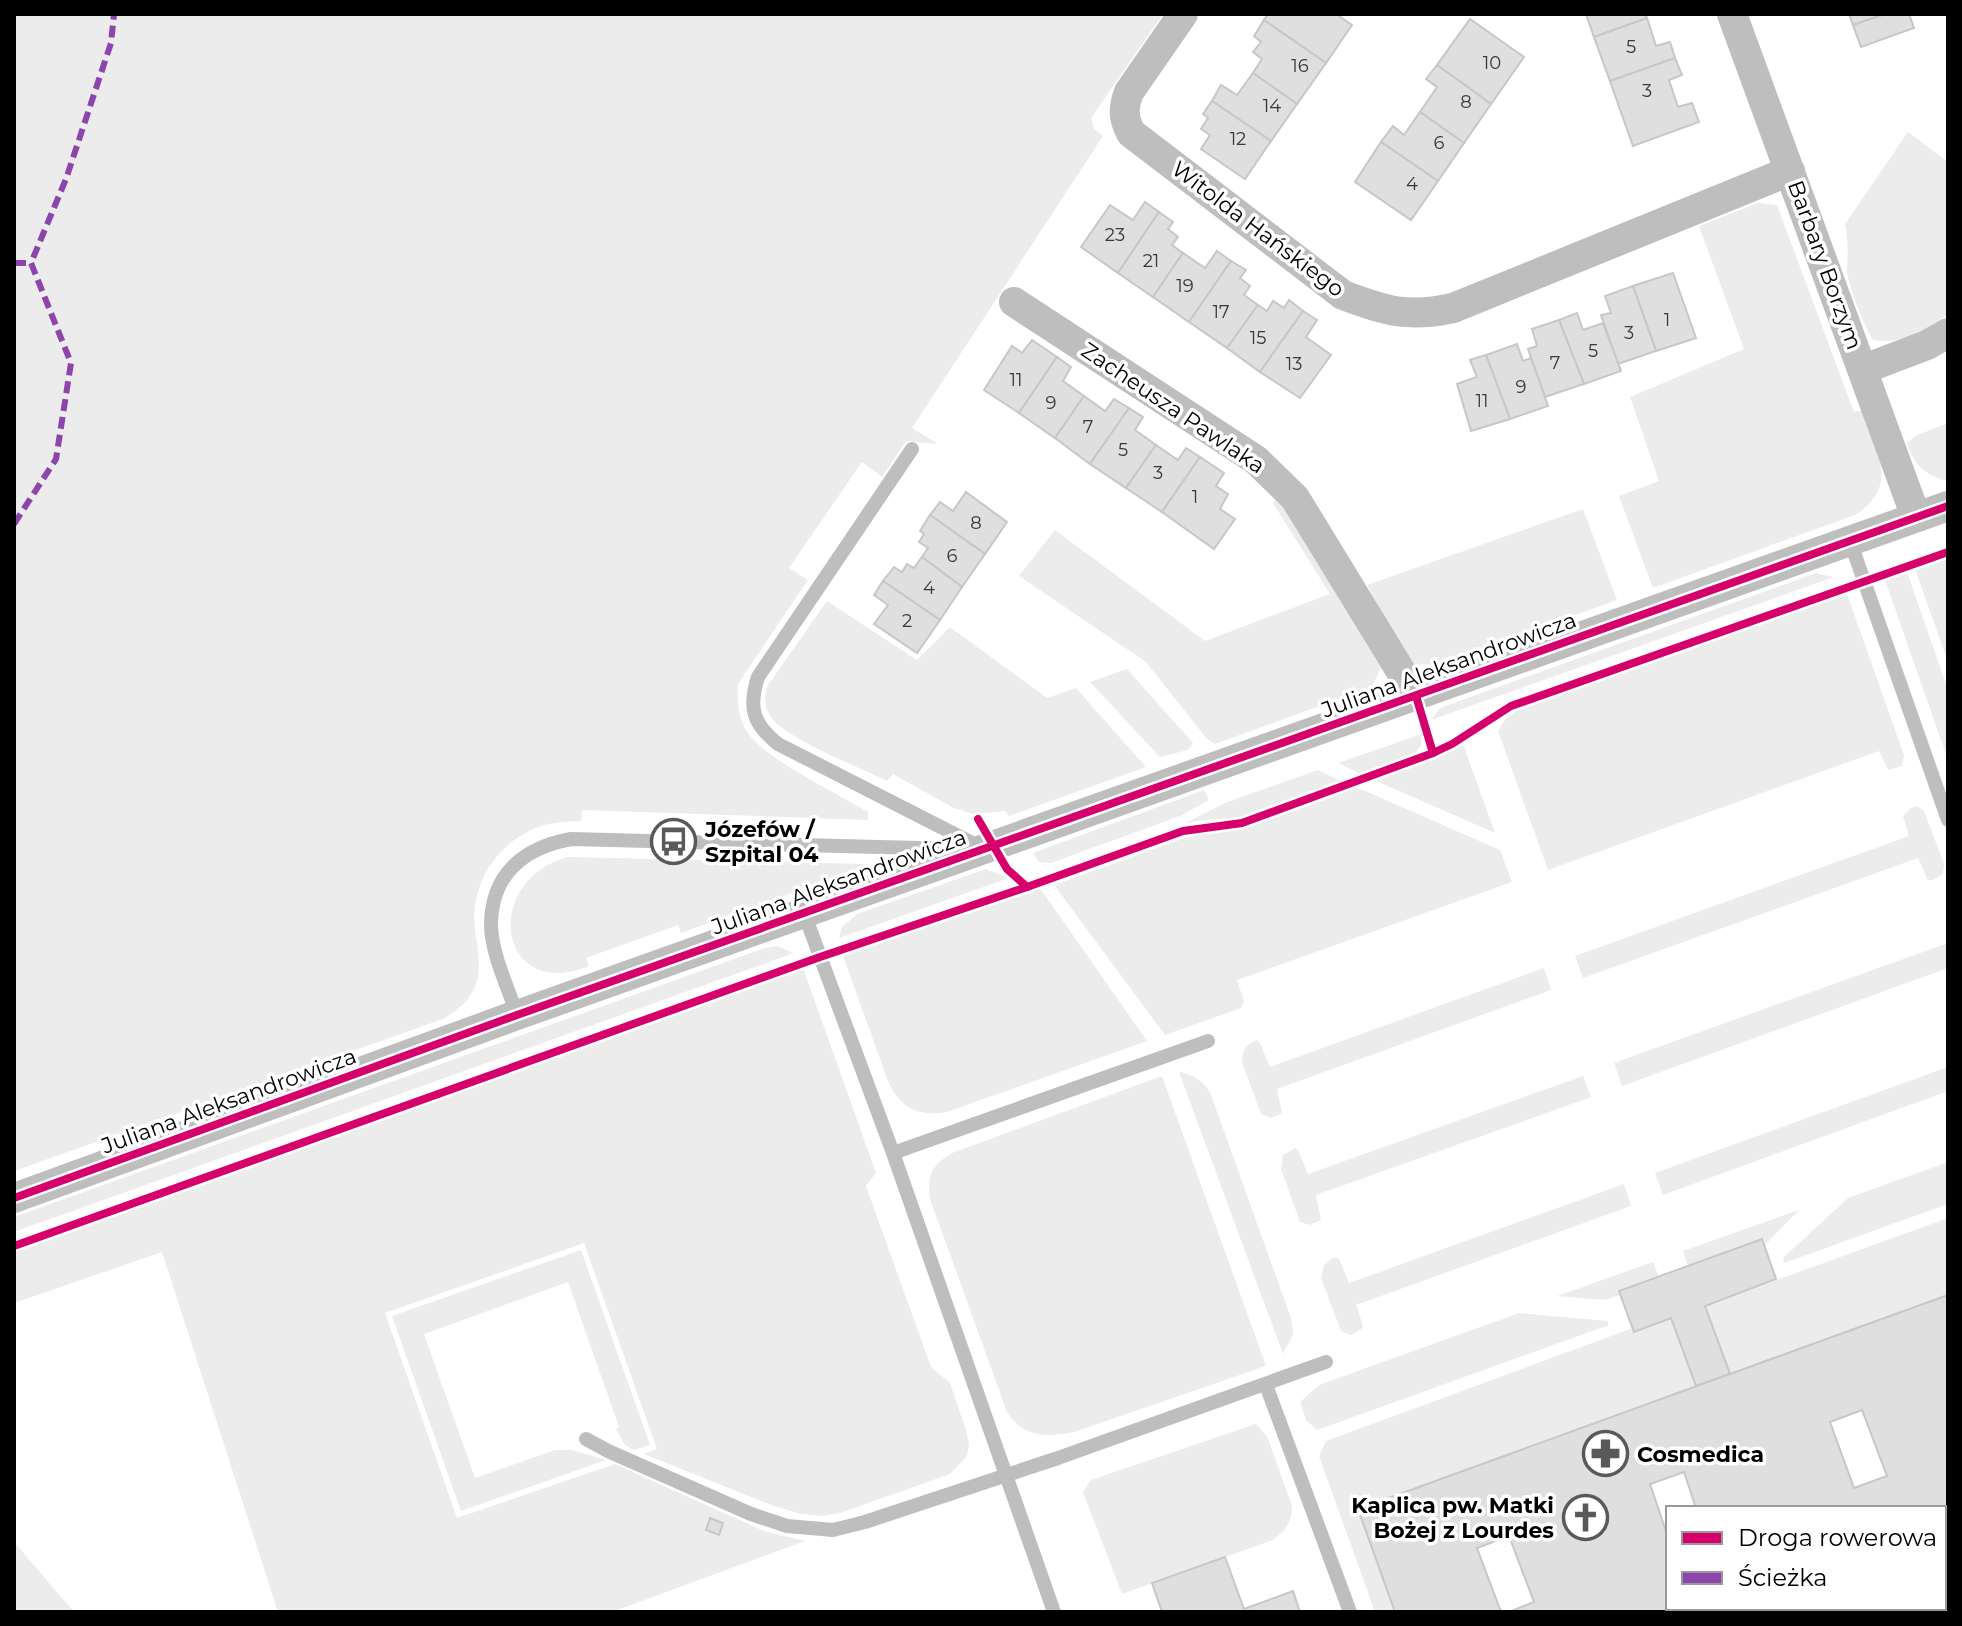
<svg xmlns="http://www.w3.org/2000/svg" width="1962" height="1626" viewBox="0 0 1962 1626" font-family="Montserrat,sans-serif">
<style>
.green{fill:#ececec}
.building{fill:#dfdfdf;stroke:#c7c7c7;stroke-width:2;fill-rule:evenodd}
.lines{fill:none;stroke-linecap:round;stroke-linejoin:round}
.lane{stroke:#bebebe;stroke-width:14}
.street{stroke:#bebebe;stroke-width:30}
.quiet{stroke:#8e44ad;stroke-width:6;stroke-dasharray:12 6;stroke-linecap:butt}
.cycleway-casing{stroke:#fff;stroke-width:13}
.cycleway{stroke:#d6006c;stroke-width:8}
.labels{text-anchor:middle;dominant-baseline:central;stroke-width:7;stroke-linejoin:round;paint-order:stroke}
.number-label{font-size:18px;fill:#383838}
.street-label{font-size:22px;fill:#000;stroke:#fff}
.poi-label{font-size:22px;font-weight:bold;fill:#000;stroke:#fff;text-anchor:start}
</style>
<rect width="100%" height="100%" fill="#fff"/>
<g class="green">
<path d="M 14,14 L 1163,14 L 1091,118 L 1094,129 L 1103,136 L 912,428 L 938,444 L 906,441 L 882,477 L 862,462 L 789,568 L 808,580 L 738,684 C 737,703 738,722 751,737 C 772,762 838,794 868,812 L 868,820 L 582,810 L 581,821 C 565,822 548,822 533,829 C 494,847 470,886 475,929 C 477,945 482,968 476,984 C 470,1001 458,1010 443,1019 L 14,1171 Z"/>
<path d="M 1908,132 L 1948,162 L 1948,314 C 1927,330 1899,345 1873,340 C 1865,328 1846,281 1847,268 C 1848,253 1848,240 1845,224 Z"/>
<path d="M 1758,203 L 1777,205 L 1854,412 L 1862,410 C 1876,451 1901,486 1855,515 L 1653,588 L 1619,496 L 1659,481 L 1630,397 L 1744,349 L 1699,226 Z"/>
<path d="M 1948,423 L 1948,481 C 1927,477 1913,464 1907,443 L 1915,436 Z"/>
<path d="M 1277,498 L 1282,502 L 1381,668 L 1372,687 L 1215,744 L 1207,739 L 1146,662 L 1019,576 L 1055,530 L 1205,641 L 1330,594 L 1273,503 Z"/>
<path d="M 1583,509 L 1617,600 L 1437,665 L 1414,664 L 1406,657 L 1367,585 Z"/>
<path d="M 1948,557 L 1948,662 L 1915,569 Z"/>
<path d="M 1907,572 L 1948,690 L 1948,760 L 1885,580 Z"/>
<path d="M 1816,573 L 1834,577 L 1431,720 L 1440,708 Z"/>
<path d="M 1847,594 L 1904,755 L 1902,766 L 1888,770 L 1879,751 L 1548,870 L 1498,731 L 1506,718 L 1516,711 Z"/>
<path d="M 827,601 L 917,660 L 950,627 L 1047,698 L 1076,688 L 1146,767 L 1009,816 L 1005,811 L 973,814 L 954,808 L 893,774 L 887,781 C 861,768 784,738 770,716 C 764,706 764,696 768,685 Z"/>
<path d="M 1127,669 L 1193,743 L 1188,750 L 1160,757 L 1090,682 Z"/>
<path d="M 1422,734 L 1421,745 L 1416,753 L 1361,774 L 1338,763 Z"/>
<path d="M 1463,744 L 1495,833 L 1374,780 L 1436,759 Z"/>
<path d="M 1318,770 L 1341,781 L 1243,817 L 1196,821 L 1182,825 L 1225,803 Z"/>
<path d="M 1356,787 L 1500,850 L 1512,882 L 1237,980 L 1244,1001 L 1241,1008 L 1165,1035 L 1054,885 L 1201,832 L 1258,824 Z"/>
<path d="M 1204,790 L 1209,800 L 1180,816 L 1051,863 L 1039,862 L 1033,853 Z"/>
<path d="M 1917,806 L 1924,811 L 1944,864 L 1943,874 L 1933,880 L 1928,880 L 1918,858 L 1583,978 L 1575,956 L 1909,836 L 1903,816 L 1911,808 Z"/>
<path d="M 568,857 L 865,864 L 867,866 L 681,933 L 678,925 L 586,958 L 589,966 C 497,1003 481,880 568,857 Z"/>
<path d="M 986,869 L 1009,878 L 839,938 L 842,927 L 857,914 Z"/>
<path d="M 1040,888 L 1147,1041 L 947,1112 C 918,1117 900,1108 888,1081 L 843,956 Z"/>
<path d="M 1948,943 L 1948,968 L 1622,1086 L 1614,1063 Z"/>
<path d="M 777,946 L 794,953 L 14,1232 L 14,1217 L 765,948 Z"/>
<path d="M 803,968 L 876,1173 L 866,1186 L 931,1367 L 950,1383 L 966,1430 L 969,1445 L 967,1456 L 950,1474 L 840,1513 L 823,1516 L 801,1514 L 771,1505 L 644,1454 L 657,1449 L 584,1243 L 385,1313 L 457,1518 L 615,1464 L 764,1531 L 805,1541 L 612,1612 L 278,1612 L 162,1252 L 14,1303 L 14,1251 Z"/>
<path d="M 1544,968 L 1551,990 L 1277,1089 L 1282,1113 L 1271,1118 L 1261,1114 L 1242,1062 C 1242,1050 1246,1044 1257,1040 L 1260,1043 L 1270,1067 Z"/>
<path d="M 1948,1067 L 1948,1091 L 1663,1195 L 1655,1173 Z"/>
<path d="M 1179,1072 C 1193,1074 1202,1081 1210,1092 L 1291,1318 L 1293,1334 L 1283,1354 Z"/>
<path d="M 1162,1076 L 1266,1366 L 1074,1432 C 1047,1438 1022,1437 1007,1412 L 930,1199 C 926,1177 932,1164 952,1153 Z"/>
<path d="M 1583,1076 L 1591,1097 L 1316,1195 L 1321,1220 L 1310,1225 L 1300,1222 L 1281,1169 L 1283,1155 L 1296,1148 L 1298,1150 L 1308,1174 Z"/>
<path d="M 1948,1162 L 1948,1204 L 1784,1263 L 1783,1258 L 1848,1198 Z"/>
<path d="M 1624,1184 L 1631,1206 L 1356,1305 L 1363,1325 L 1362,1329 L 1351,1335 L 1341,1331 L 1321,1278 L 1324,1265 L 1334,1257 L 1339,1259 L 1349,1283 Z"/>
<path d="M 1799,1210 L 1764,1246 L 1688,1266 L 1683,1251 Z"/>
<path d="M 1948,1218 L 1948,1295 L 1730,1374 L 1705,1306 Z"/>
<path d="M 581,1250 L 650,1445 L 634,1450 L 625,1445 L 616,1429 L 619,1427 L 568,1282 L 424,1334 L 475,1478 L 555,1450 L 572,1450 L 606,1460 L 461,1511 L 392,1316 Z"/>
<path d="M 1653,1262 L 1659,1277 L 1620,1291 L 1620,1295 L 1605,1300 L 1557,1296 Z"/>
<path d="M 1519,1313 L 1607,1321 L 1609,1325 L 1317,1430 L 1306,1420 L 1300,1402 L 1319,1385 Z"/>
<path d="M 1671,1318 L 1696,1386 L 1358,1509 L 1395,1612 L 1375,1612 L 1319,1456 L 1326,1441 L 1633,1328 L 1634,1332 Z"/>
<path d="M 1256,1424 L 1267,1436 L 1292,1506 C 1292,1522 1286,1530 1273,1540 L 1122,1594 L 1083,1492 L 1091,1480 Z"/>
<path d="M 14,1542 L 74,1612 L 14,1612 Z"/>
</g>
<g class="building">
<path d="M 1268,14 L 1336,14 L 1352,25 L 1326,63 L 1264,20 Z"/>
<path d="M 1586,14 L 1645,14 L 1647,18 L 1594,37 Z"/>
<path d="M 1849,14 L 1885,14 L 1853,25 Z"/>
<path d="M 1885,14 L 1909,14 L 1914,28 L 1861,47 L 1853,25 Z"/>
<path d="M 1647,18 L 1656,46 L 1670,42 L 1675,58 L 1610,81 L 1594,37 Z"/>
<path d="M 1470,19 L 1524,57 L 1491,104 L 1437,65 Z"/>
<path d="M 1264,20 L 1326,63 L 1297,104 L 1253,73 L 1262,59 L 1253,52 L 1261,42 L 1254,36 Z"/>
<path d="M 1675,58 L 1682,75 L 1669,80 L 1678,107 L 1692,103 L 1699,122 L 1633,146 L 1610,81 Z"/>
<path d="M 1437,65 L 1491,104 L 1464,143 L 1420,112 L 1437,87 L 1426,79 Z"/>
<path d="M 1253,73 L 1297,104 L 1271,141 L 1212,101 L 1221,85 L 1237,95 Z"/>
<path d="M 1212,101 L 1271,141 L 1245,179 L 1201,149 L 1210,135 L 1201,129 L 1208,118 L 1203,114 Z"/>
<path d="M 1420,112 L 1464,143 L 1438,181 L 1381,142 L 1393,126 L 1404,135 Z"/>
<path d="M 1381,142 L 1438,181 L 1411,220 L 1355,182 Z"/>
<path d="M 1145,202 L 1159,212 L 1118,273 L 1081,247 L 1110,205 L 1133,220 Z"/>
<path d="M 1159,212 L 1173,222 L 1168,229 L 1178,237 L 1172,245 L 1183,253 L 1153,297 L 1118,273 Z"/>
<path d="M 1217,251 L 1231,261 L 1189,322 L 1153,297 L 1183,253 L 1205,268 Z"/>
<path d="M 1231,261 L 1246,270 L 1240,278 L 1250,286 L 1244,295 L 1258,305 L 1227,348 L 1189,322 Z"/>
<path d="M 1673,273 L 1696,338 L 1656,351 L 1633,286 Z"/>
<path d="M 1633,286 L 1656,351 L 1618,364 L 1601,315 L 1611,313 L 1605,296 Z"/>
<path d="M 1289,300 L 1303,311 L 1260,372 L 1227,348 L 1258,305 L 1267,311 L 1273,301 L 1284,308 Z"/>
<path d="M 1303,311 L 1317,320 L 1306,337 L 1331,355 L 1300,398 L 1260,372 Z"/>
<path d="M 1577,313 L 1583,330 L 1603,323 L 1621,371 L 1584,384 L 1559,320 Z"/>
<path d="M 1559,320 L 1584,384 L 1545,397 L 1528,349 L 1537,346 L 1532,329 Z"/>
<path d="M 1032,340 L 1057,357 L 1019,413 L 984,390 L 1012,346 L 1022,353 Z"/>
<path d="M 1517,344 L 1523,361 L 1531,358 L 1548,406 L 1510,419 L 1486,355 Z"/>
<path d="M 1486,355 L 1510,419 L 1471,431 L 1457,384 L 1477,377 L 1470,360 Z"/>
<path d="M 1057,357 L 1071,367 L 1063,381 L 1084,396 L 1055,438 L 1019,413 Z"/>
<path d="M 1084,396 L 1105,411 L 1114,399 L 1129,408 L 1090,464 L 1055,438 Z"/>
<path d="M 1129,408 L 1143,417 L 1135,430 L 1156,445 L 1126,488 L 1090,464 Z"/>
<path d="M 1156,445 L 1178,460 L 1186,448 L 1200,457 L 1162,512 L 1126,488 Z"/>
<path d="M 1200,457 L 1224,473 L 1216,486 L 1228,494 L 1220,509 L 1235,519 L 1214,549 L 1162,512 Z"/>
<path d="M 966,492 L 1007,522 L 985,554 L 930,515 L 940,502 L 953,511 Z"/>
<path d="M 930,515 L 985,554 L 962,587 L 922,557 L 928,548 L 919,542 L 924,534 L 920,531 Z"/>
<path d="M 922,557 L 962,587 L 940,620 L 883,581 L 894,567 L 902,572 L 907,564 L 914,568 Z"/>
<path d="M 883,581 L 940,620 L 917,653 L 874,624 L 888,605 L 874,595 Z"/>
<path d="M 1762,1239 L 1776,1279 L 1705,1306 L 1730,1374 L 1696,1386 L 1671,1318 L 1634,1332 L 1619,1291 Z"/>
<path d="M 1948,1295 L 1948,1535 L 1944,1537 L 1944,1508 L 1696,1508 L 1684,1472 L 1650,1484 L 1668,1537 L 1668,1608 L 1747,1608 L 1736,1612 L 1509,1612 L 1534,1602 L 1509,1536 L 1477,1548 L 1501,1612 L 1395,1612 L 1358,1509 ZM 1862,1410 L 1887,1476 L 1854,1488 L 1830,1422 Z"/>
<path d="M 710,1518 L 723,1523 L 719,1535 L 706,1530 Z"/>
<path d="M 1225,1557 L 1244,1609 L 1293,1591 L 1300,1612 L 1162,1612 L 1152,1583 Z"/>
<path d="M 1774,1608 L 1857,1608 L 1858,1612 L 1776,1612 Z"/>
</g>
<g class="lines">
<g class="lane">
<path d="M 912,449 L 758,677 C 748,708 753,724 778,744 L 980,847"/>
<path d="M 1850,541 L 1948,820"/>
<path d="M 804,913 L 893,1153 L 1054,1612"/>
<path d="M 517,1015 C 508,987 492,955 491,926 C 491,874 523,848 571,839 L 959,849"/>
<path d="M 893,1153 L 1208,1041"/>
<path d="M 1266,1385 L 1350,1612"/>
<path d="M 586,1439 L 608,1451 L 751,1514 L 787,1526 L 833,1530 L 865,1522 L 1058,1458 L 1326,1362"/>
</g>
<g class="street">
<path d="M 1183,14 L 1129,92 C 1123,108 1123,118 1131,133 L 1343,295 C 1385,311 1408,318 1453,308 L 1790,171"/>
<path d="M 1732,14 L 1916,517"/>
<path d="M 1014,302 L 1256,460 L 1295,498 L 1416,696"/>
<path d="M 1864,369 L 1927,345 L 1948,333"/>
<path d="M 14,1198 L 517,1015 L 1948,506"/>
</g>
<g class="quiet">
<path d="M 14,263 L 31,263"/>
<path d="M 14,524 L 56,459 L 71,363 L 31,263 L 66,179 L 111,43 L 114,14"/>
</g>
<defs>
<g id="cycleway">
<path d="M 1416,696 L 1433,753 L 1452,744 L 1511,706 L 1948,552"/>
<path d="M 978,819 L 1007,869 L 1027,887 L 1183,831 L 1242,823 L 1433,753"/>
<path d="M 14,1198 L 517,1015 L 1948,506"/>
<path d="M 14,1246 L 820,957 L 1027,887"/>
</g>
</defs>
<use href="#cycleway" class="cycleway-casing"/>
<use href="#cycleway" class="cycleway"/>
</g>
<defs>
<symbol id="bus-ring" viewBox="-11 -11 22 22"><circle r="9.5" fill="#fff" stroke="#595959" stroke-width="1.5"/><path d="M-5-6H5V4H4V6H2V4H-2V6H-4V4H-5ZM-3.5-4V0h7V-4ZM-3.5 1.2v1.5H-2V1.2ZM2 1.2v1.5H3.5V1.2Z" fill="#595959"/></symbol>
<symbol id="pharmacy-ring" viewBox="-11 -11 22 22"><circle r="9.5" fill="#fff" stroke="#595959" stroke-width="1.5"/><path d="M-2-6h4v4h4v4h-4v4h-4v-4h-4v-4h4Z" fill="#595959"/></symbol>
<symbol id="church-ring" viewBox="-11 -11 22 22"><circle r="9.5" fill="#fff" stroke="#595959" stroke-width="1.5"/><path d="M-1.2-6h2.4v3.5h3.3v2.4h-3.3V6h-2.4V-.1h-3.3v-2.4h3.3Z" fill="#595959"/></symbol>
</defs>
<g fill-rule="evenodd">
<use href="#bus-ring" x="648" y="816" width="51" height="51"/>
<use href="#pharmacy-ring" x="1580" y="1428" width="51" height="51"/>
<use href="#church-ring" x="1560" y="1492" width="51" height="51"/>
</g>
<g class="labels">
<g class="number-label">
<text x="1631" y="47">5</text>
<text x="1492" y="63">10</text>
<text x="1300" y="66">16</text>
<text x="1647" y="91">3</text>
<text x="1466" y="102">8</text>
<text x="1272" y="106">14</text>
<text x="1238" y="139">12</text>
<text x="1439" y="143">6</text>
<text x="1412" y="184">4</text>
<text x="1115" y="235">23</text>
<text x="1151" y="261">21</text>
<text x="1185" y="286">19</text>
<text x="1221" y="312">17</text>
<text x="1667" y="320">1</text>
<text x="1629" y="333">3</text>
<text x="1258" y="338">15</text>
<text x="1593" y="351">5</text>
<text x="1555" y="363">7</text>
<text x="1294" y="364">13</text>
<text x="1016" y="380">11</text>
<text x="1521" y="387">9</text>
<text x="1482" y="401">11</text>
<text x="1051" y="403">9</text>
<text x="1088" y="427">7</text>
<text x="1123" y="450">5</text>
<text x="1158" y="473">3</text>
<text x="1195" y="497">1</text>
<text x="976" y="523">8</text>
<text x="952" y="556">6</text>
<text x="929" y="588">4</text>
<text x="907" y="621">2</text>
</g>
<g class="street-label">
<text transform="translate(1258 229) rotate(37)">Witolda Hańskiego</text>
<text transform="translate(1825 265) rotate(70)">Barbary Borzym</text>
<text transform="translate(1173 408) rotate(34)">Zacheusza Pawlaka</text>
<text transform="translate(1449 665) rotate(-20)">Juliana Aleksandrowicza</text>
<text transform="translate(839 882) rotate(-20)">Juliana Aleksandrowicza</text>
<text transform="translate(229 1101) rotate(-20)">Juliana Aleksandrowicza</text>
</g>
<g class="poi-label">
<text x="705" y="829">Józefów /<tspan x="705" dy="25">Szpital 04</tspan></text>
<text x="1637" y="1454">Cosmedica</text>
<text x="1554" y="1505" text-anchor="end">Kaplica pw. Matki<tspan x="1554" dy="25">Bożej z Lourdes</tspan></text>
</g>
</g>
<rect width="1962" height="1626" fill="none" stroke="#000000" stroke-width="32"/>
<rect x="1666" y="1506" width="280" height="104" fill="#ffffff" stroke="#999999" stroke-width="2"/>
<rect x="1682" y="1532" width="40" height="12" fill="#d6006c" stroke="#999999" stroke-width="2"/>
<text x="1738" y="1546" font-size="24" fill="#000000">Droga rowerowa</text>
<rect x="1682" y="1572" width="40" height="12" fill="#8e44ad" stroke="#999999" stroke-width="2"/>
<text x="1738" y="1586" font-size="24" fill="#000000">Ścieżka</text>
</svg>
